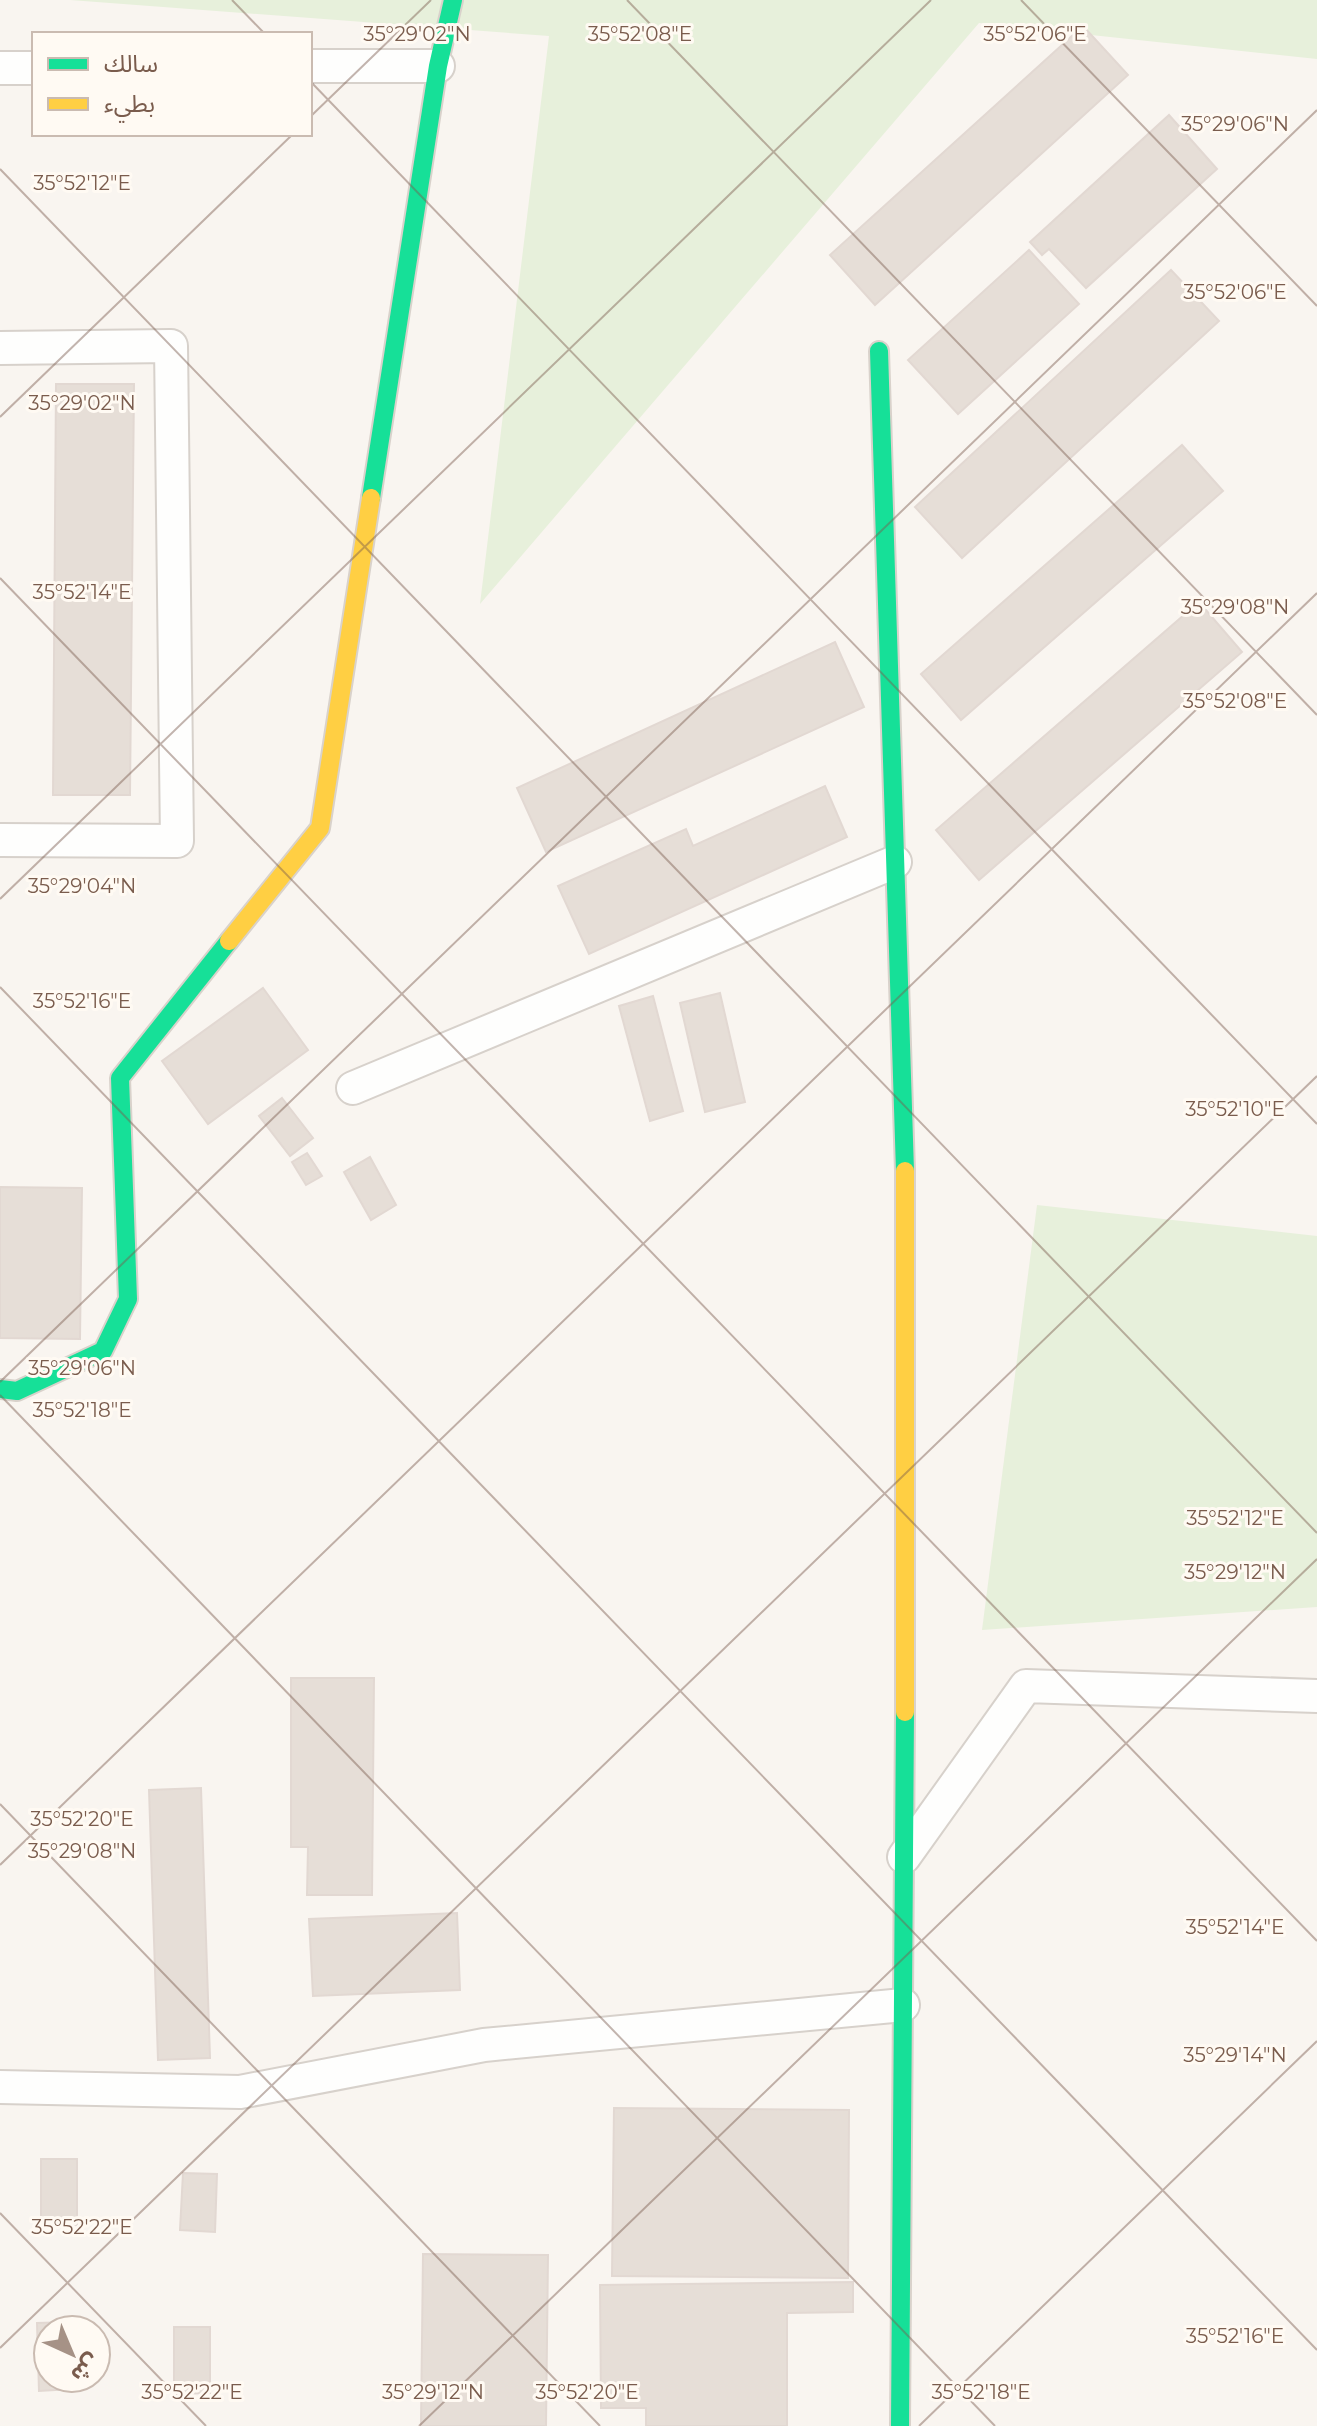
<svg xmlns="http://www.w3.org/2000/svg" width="1317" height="2426" viewBox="0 0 1317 2426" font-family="Montserrat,'Noto Sans Arabic',sans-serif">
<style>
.green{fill:#e7f0db}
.building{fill:#e6ded7;stroke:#e2d8d2;stroke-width:2}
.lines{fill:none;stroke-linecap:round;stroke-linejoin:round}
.street-casing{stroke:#d7d1cb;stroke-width:36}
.fast-casing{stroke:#d9d2cb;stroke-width:22}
.slow-casing{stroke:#d9d2cb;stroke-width:22}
.street{stroke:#fefefd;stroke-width:32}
.fast{stroke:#16e098;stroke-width:18}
.slow{stroke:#ffcf43;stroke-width:18}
.ticks{fill:none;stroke:#7a5c4d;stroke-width:2;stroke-opacity:0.45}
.ticks-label{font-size:20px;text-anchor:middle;fill:#7a5c4d;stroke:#fffaf3;stroke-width:6;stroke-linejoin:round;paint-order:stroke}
</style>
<rect width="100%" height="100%" fill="#f9f5f0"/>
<g class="green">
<path d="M 70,0 L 1317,0 L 1317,59 L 979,23 L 480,604 L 549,36 Z"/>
<path d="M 1037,1205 L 1317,1236 L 1317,1607 L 982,1630 Z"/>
</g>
<g class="building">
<path d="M 1083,26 L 1128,75 L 875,305 L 830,255 Z"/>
<path d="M 1169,115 L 1217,169 L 1086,288 L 1049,249 L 1042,255 L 1030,242 Z"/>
<path d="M 1029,250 L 1079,304 L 958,414 L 908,360 Z"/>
<path d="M 1171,270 L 1219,321 L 962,558 L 915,507 Z"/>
<path d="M 56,384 L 134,384 L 130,795 L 53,795 Z"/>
<path d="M 1182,445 L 1223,491 L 961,720 L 921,674 Z"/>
<path d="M 1199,602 L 1242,652 L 979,880 L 936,830 Z"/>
<path d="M 835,642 L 864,707 L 546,852 L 517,788 Z"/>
<path d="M 825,786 L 847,837 L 589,954 L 558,886 L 686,829 L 693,846 Z"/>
<path d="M 263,988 L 308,1050 L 208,1124 L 162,1061 Z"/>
<path d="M 720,993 L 745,1102 L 705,1112 L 680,1003 Z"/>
<path d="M 653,996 L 683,1111 L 650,1121 L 619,1006 Z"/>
<path d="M 282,1098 L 313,1138 L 290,1156 L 259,1116 Z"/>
<path d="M 307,1153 L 322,1176 L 306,1185 L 292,1162 Z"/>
<path d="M 370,1157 L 396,1205 L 371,1220 L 344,1172 Z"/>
<path d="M 0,1187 L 82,1188 L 80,1339 L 0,1338 Z"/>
<path d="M 291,1678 L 374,1678 L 372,1895 L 307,1895 L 308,1847 L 291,1847 Z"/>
<path d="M 201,1788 L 210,2058 L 158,2060 L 149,1790 Z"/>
<path d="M 457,1913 L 460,1990 L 313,1996 L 309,1919 Z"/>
<path d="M 614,2108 L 849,2110 L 848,2278 L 612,2276 Z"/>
<path d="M 41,2159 L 77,2159 L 77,2225 L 41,2226 Z"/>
<path d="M 183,2173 L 217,2174 L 215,2232 L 180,2230 Z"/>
<path d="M 423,2254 L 548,2255 L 546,2426 L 421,2426 Z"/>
<path d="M 853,2282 L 853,2312 L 787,2313 L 787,2426 L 646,2426 L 646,2408 L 601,2408 L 600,2285 Z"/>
<path d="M 70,2322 L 71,2330 L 48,2330 L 48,2378 L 72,2378 L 72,2389 L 39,2391 L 37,2323 Z"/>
<path d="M 174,2327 L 210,2327 L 210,2393 L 174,2394 Z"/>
</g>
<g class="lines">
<defs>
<g id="street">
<path d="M 310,66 L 438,66"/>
<path d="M 0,68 L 34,68"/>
<path d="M 0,348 L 171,346 L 177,841 L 0,840"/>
<path d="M 353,1088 L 895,862"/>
<path d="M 904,1857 L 1026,1686 L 1317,1696"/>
<path d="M 0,2087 L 240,2092 L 484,2045 L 903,2005"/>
</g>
<g id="fast">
<path d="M 879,351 L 905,1171"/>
<path d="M 371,498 L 438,66 L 453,0"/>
<path d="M 0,1389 L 17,1391 L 103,1351 L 128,1299 L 120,1078 L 229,941"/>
<path d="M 900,2426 L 905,1712"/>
</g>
<g id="slow">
<path d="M 229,941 L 320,828 L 371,498"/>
<path d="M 905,1712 L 905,1171"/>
</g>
</defs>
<use href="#street" class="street-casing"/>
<use href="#fast" class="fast-casing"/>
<use href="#slow" class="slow-casing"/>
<use href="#street" class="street"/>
<use href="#fast" class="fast"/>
<use href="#slow" class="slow"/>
</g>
<path class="ticks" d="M 232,0 L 265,34M 627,0 L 1317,715M 1021,0 L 1317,306M 310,81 L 1317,1124M 310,117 L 431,0M 0,169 L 1317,1533M 0,417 L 293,134M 0,578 L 1317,1941M 0,899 L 931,0M 0,987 L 1317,2350M 0,1382 L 1317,110M 0,1395 L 995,2426M 0,1804 L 600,2426M 0,1865 L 1317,593M 0,2213 L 206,2426M 0,2348 L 1317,1076M 419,2426 L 1317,1559M 919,2426 L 1317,2041"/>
<g class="ticks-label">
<text x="417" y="41">35°29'02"N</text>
<text x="640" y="41">35°52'08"E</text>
<text x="1035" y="41">35°52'06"E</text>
<text x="1235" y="131">35°29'06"N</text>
<text x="82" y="190">35°52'12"E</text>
<text x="1235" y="299">35°52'06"E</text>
<text x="82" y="410">35°29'02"N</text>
<text x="82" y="599">35°52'14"E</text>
<text x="1235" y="614">35°29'08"N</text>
<text x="1235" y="708">35°52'08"E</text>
<text x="82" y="893">35°29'04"N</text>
<text x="82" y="1008">35°52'16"E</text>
<text x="1235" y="1116">35°52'10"E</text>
<text x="82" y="1375">35°29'06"N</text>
<text x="82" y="1417">35°52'18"E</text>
<text x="1235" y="1525">35°52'12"E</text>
<text x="1235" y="1579">35°29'12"N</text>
<text x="82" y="1826">35°52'20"E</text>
<text x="82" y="1858">35°29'08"N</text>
<text x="1235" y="1934">35°52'14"E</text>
<text x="1235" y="2062">35°29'14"N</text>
<text x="82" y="2234">35°52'22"E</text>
<text x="1235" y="2343">35°52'16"E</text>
<text x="192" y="2399">35°52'22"E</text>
<text x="587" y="2399">35°52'20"E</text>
<text x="981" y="2399">35°52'18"E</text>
<text x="433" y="2399">35°29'12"N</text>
</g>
<rect x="32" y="32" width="280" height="104" fill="#fffaf3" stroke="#cabbb1" stroke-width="2"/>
<rect x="48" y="58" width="40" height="12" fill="#16e098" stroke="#cabbb1" stroke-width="2"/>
<text x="104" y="72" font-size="24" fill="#7a5c4d">سالك</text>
<rect x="48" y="98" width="40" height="12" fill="#ffcf43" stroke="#cabbb1" stroke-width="2"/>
<text x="104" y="112" font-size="24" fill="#7a5c4d">بطيء</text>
<g transform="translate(72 2354) rotate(136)"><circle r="38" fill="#fffaf3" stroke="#cabbb1" stroke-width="2"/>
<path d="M0-6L14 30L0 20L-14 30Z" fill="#a69286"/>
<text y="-12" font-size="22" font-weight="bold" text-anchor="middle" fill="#7a5c4d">ش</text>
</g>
</svg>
